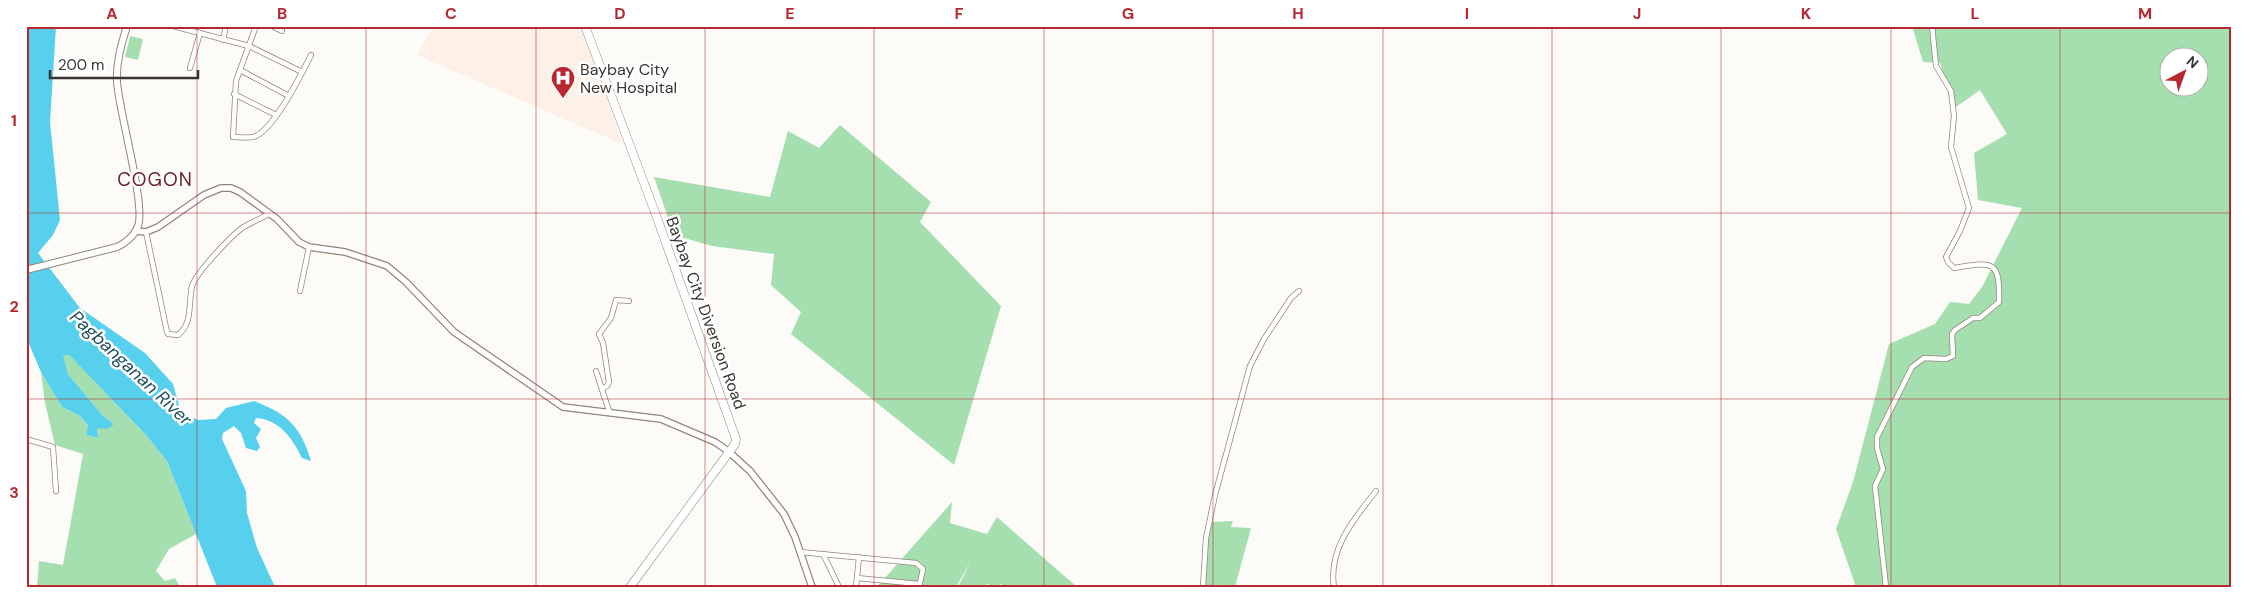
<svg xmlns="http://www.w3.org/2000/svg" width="2257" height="613" viewBox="0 0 2257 613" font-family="'DM Sans',sans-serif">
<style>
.built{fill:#fcf0e7}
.green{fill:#a5deaf;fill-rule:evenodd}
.water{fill:#56d0ec}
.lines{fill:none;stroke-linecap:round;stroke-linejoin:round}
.street-casing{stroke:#92867c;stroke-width:6}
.secondary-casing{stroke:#92867c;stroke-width:8}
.primary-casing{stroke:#92867c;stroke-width:8}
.highway-casing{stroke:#92867c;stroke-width:9}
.street{stroke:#fff;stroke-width:4.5}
.secondary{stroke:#fff;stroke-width:5.5}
.primary{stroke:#fff;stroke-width:6}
.highway{stroke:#fff;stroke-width:8}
.grid{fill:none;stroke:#b92830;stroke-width:1;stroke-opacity:0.55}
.labels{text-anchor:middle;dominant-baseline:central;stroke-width:5;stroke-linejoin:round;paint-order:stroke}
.poi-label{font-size:16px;fill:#393430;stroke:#fff;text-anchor:start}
.street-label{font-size:16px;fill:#393430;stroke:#fff}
.water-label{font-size:18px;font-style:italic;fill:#1b4f5b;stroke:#fff}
.quarter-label{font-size:19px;letter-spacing:1px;fill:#6b2625;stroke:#fff}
.neatline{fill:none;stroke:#b92830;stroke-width:2}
.grid-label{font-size:16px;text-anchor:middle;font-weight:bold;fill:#b92830}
</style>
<rect width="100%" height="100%" fill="#fdfbf8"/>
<path class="built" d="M 434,26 L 583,26 L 622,144 L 417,55 Z"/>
<g class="green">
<path d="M 1912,26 L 2231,26 L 2231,587 L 1856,587 L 1836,529 L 1853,482 L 1889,344 L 1935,324 L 1950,302 L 1969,304 L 1982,287 L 2022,208 L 1978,200 L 1974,153 L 2007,134 L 1980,90 L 1953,109 L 1940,63 L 1923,62 ZM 2170,58 L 2200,58 L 2200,88 L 2170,88 Z"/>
<path d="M 130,36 L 143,39 L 138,60 L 125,57 Z"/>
<path d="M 840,125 L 931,202 L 920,222 L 1001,306 L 954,465 L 791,334 L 801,312 L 771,285 L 774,254 L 712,246 L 674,235 L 654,177 L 770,197 L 788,131 L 819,148 Z"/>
<path d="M 62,355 L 69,355 L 146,435 L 167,461 L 196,534 L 169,549 L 156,571 L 165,581 L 175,578 L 180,587 L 37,587 L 39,561 L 63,565 L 83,454 L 55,445 L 45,403 L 41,372 L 62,407 L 80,416 L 88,427 L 86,435 L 98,438 L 97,428 L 114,424 L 102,415 L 68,374 Z"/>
<path d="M 952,502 L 950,523 L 987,534 L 997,517 L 1077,587 L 1008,587 L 1000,584 L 999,587 L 986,584 L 985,587 L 958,587 L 971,561 L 956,587 L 877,587 Z"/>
<path d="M 1233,521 L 1231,527 L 1251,528 L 1235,587 L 1204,587 L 1206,538 L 1211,522 Z"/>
</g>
<path class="water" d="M 26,26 L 56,26 L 50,122 L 60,220 L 53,235 L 38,253 L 80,308 L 145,353 L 173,384 L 181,412 L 198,420 L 216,419 L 226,408 L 254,401 C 288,414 301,427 311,461 L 302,458 C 293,439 279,419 256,418 L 254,423 L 261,429 L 256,438 L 260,447 L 257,451 L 246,448 L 241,433 L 234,426 L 223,433 L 222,439 L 246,491 L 247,513 L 257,548 L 275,587 L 217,587 L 167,461 L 146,435 L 69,355 L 63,355 L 68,374 L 102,415 L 114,424 L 107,429 L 97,428 L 98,438 L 86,435 L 88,426 L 80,416 L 62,407 L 41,372 L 26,337 Z"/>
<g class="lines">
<defs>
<g id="street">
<path d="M 173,26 L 249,46 L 302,72"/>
<path d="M 256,26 L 236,81 L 233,137 C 240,137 250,139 256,136 C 276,126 301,75 311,55"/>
<path d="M 272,26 L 282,31"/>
<path d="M 223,40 L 226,26"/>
<path d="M 190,68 L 200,33"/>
<path d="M 240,70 L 289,96"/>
<path d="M 234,94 L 276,115"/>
<path d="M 146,232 L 167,332 L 168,334 L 178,335 C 193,323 188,305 192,286 C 196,273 230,237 242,228 C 250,223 260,219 269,214"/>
<path d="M 300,291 L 309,247"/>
<path d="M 596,371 L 609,411"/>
<path d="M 602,389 L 607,386 L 609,382 L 603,343 L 599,334 L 611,318 L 616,300 L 629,301"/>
<path d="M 26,439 L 53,447 L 56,491"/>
<path d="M 800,552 L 916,563 L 923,569 L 919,587"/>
<path d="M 823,554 L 839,587"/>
<path d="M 857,578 L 919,584"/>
<path d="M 856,587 L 859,557"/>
<path d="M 1203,587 L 1206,538 L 1215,495 L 1250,366 L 1264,339 L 1291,298 L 1299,291"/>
<path d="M 1334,587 C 1328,549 1354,519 1376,491"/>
<path d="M 1886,587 L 1875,486 L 1883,469 L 1877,448 L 1877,437 L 1912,367 L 1924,358 L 1946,359 L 1953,356 L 1952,334 L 1955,330 L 1973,318 L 1980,318 L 1999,302 C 2000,259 1993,262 1954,268 L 1948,262 L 1946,257 L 1960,231 L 1969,208 L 1951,147 L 1954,116 L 1951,91 L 1936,66 L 1932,26"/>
</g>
<path id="secondary" d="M 136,231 L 146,232 L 158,227 L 204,195 L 221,188 L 231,188 L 240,192 L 277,219 L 299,242 L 309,247 L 345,252 L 387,266 L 406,282 L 454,332 L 563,407 L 661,419 L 715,442 L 728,451 L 750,471 L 784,514 L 795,537 L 812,587"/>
<path id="primary" d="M 26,270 L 117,247 C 126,243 135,235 138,226 C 146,205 119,112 117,82 C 116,63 121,45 127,26"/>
<path id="highway" d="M 585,26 L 656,215 L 736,439 L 735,444 L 630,587"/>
</defs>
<use href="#street" class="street-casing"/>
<use href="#secondary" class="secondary-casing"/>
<use href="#primary" class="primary-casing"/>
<use href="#highway" class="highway-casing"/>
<use href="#street" class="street"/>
<use href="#secondary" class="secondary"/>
<use href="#primary" class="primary"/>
<use href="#highway" class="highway"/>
</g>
<path class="grid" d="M 197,26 L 197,587M 366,26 L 366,587M 536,26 L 536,587M 705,26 L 705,587M 874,26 L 874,587M 1044,26 L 1044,587M 1213,26 L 1213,587M 1383,26 L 1383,587M 1552,26 L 1552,587M 1721,26 L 1721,587M 1891,26 L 1891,587M 2060,26 L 2060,587M 26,213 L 2231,213M 26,399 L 2231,399"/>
<defs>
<symbol id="hospital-pin" viewBox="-11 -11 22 30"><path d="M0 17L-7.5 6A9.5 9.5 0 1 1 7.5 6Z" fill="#b92830" stroke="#fff"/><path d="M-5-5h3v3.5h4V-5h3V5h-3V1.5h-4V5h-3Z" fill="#fff"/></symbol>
</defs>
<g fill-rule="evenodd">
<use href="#hospital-pin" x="549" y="64" width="28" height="38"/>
</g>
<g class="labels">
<g class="poi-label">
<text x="580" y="69">Baybay City<tspan x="580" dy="18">New Hospital</tspan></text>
</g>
<g class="street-label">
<text transform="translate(706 313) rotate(70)">Baybay City Diversion Road</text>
</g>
<g class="water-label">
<text transform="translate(131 368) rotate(43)">Pagbanganan River</text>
</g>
<g class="quarter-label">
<text x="155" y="179">COGON</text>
</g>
</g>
<rect width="2257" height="613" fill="none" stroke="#ffffff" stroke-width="55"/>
<g transform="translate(2184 72) rotate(41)"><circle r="24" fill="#ffffff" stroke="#b0aeac"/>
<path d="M0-4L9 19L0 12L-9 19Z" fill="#b92830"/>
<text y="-8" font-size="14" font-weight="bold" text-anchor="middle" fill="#393430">N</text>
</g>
<path d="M50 70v8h148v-8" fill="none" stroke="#393430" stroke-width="2.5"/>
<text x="58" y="70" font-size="15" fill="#393430" stroke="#ffffff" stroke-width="4" paint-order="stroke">200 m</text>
<rect x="28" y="28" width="2202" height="558" class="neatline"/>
<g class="grid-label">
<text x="112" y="19">A</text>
<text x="282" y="19">B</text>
<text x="451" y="19">C</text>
<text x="620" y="19">D</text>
<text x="790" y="19">E</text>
<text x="959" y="19">F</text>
<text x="1128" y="19">G</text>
<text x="1298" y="19">H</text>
<text x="1467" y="19">I</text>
<text x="1637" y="19">J</text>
<text x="1806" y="19">K</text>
<text x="1975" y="19">L</text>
<text x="2145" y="19">M</text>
<text x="14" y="126">1</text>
<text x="14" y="312">2</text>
<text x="14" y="498">3</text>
</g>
</svg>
